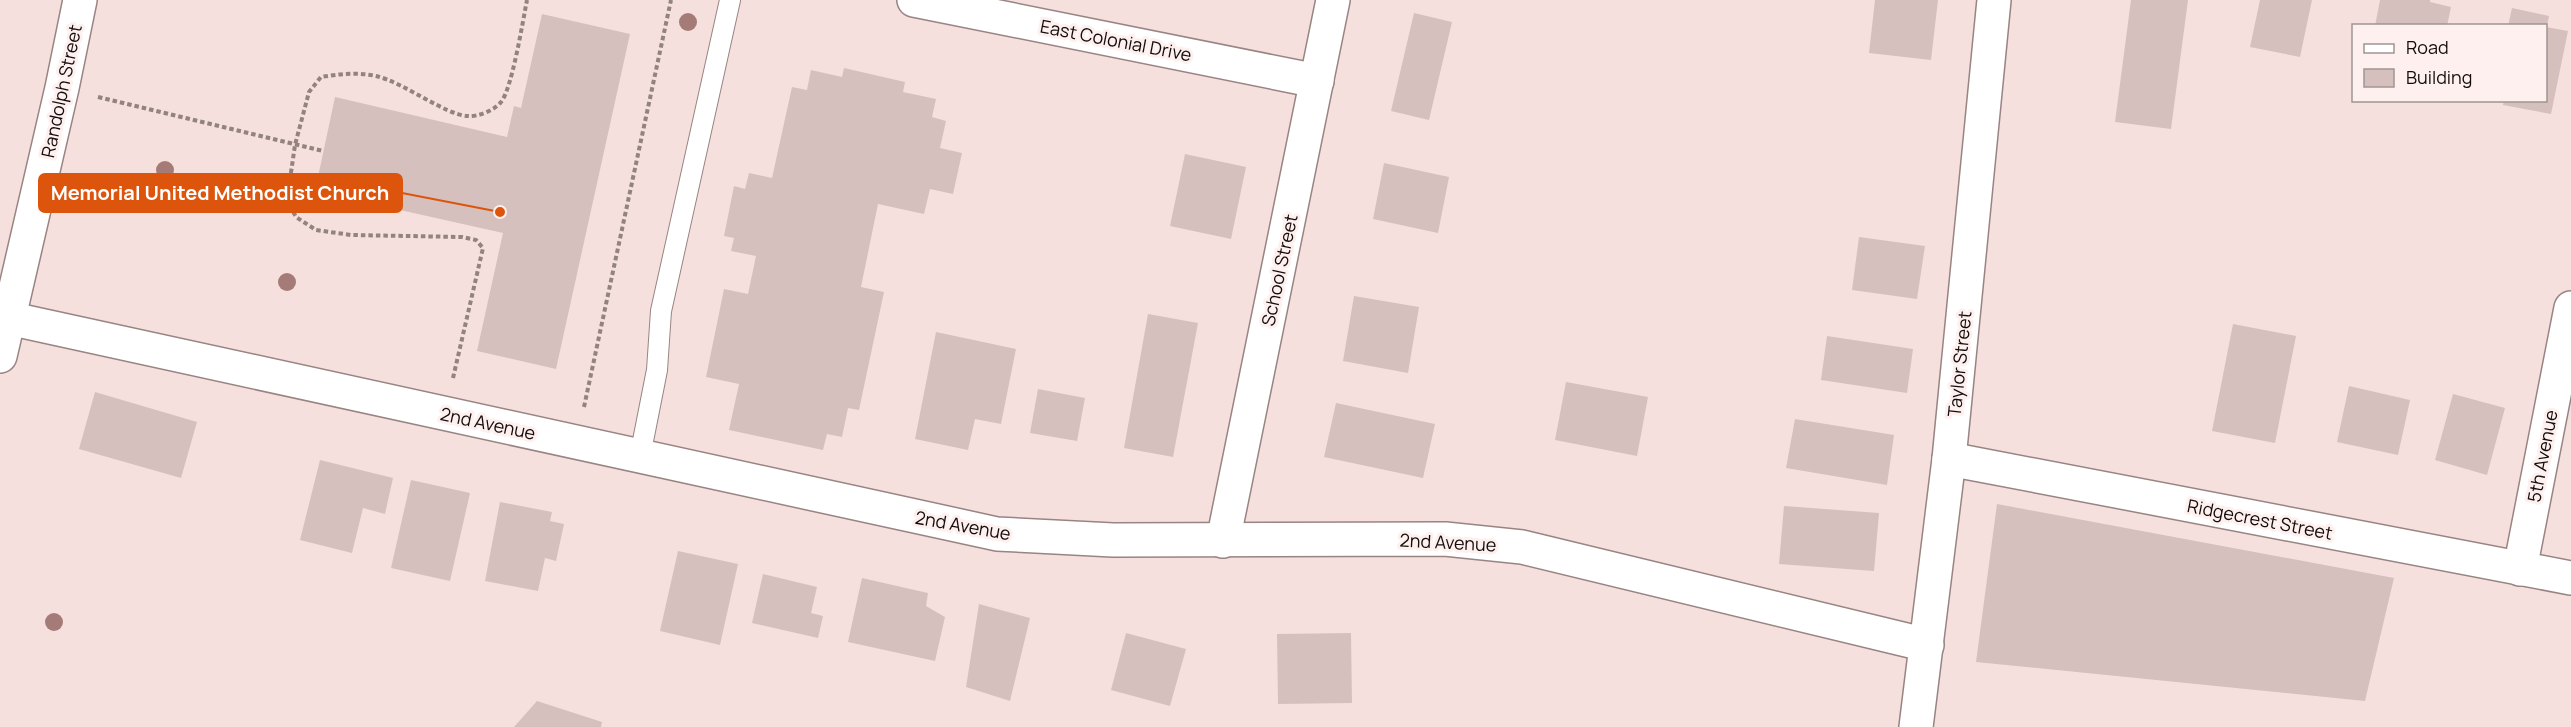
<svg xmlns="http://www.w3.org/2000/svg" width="2571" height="727" viewBox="0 0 2571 727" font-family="Manrope,sans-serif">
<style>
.building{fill:#d5c0bd}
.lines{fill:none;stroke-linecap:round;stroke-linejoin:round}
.service-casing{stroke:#988482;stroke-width:22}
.minor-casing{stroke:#988482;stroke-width:36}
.primary-casing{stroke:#988482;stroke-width:36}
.path{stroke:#928280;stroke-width:4;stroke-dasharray:4.5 3;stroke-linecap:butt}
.service{stroke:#fff;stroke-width:20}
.minor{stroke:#fff;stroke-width:33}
.primary{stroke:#fff;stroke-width:33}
.tree{fill:#a57b77}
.labels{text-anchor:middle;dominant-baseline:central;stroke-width:6;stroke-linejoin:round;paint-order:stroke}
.street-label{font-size:18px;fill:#130c0b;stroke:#fdf0ee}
.leader{fill:none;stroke:#dd550c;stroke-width:2}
.callout-dot{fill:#dd550c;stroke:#fdf0ee;stroke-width:2}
.callout{fill:#dd550c;stroke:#dd550c;stroke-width:2}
.callout-label{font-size:20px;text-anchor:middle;font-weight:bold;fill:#fff}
</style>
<rect width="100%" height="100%" fill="#f6e0dd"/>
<g class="building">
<path d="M 1875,0 L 1938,0 L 1931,60 L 1869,53 Z"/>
<path d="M 2131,0 L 2188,0 L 2171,129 L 2115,122 Z"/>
<path d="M 2260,0 L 2312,0 L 2300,57 L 2250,47 Z"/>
<path d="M 2380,0 L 2430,0 L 2430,2 L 2451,7 L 2447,26 L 2375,26 Z"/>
<path d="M 2512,8 L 2549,16 L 2547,26 L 2508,26 Z"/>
<path d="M 1414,13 L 1452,22 L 1429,120 L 1391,111 Z"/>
<path d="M 542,14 L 630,34 L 556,369 L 477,351 L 503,233 L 315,191 L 335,97 L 507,137 L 514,106 L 521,108 Z"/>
<path d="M 2546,27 L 2568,31 L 2551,114 L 2503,105 L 2504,100 L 2546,100 Z"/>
<path d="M 844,68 L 905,82 L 903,92 L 936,99 L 932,117 L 946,121 L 940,148 L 962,153 L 953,194 L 930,189 L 924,214 L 878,204 L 861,287 L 884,292 L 859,410 L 848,408 L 842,437 L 827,434 L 823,450 L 729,430 L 739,384 L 706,377 L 724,289 L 748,294 L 756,256 L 731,251 L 734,238 L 724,236 L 734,186 L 745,189 L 749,173 L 772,178 L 792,87 L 807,90 L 811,70 L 842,77 Z"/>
<path d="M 1185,154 L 1246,167 L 1231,239 L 1170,226 Z"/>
<path d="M 1384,163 L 1449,177 L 1438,233 L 1373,219 Z"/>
<path d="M 1859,237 L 1925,246 L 1917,299 L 1852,290 Z"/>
<path d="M 1354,296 L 1419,307 L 1408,373 L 1343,361 Z"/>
<path d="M 1148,314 L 1198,323 L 1173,457 L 1124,448 Z"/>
<path d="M 2233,324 L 2296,336 L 2275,443 L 2212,431 Z"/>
<path d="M 936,332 L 1016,349 L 1001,424 L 975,419 L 968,450 L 915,439 Z"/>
<path d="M 1827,336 L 1913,349 L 1907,393 L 1821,380 Z"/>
<path d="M 1566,382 L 1648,397 L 1637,456 L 1555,440 Z"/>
<path d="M 2349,386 L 2410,400 L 2398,455 L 2337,442 Z"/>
<path d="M 1038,389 L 1085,398 L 1077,441 L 1030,433 Z"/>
<path d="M 95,392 L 197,422 L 181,478 L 79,449 Z"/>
<path d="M 2453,394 L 2505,408 L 2487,475 L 2435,460 Z"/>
<path d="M 1336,403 L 1435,424 L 1423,478 L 1324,457 Z"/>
<path d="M 1795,419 L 1894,435 L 1887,485 L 1786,468 Z"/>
<path d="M 320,460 L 393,478 L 385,514 L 363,508 L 352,553 L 300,540 Z"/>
<path d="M 411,480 L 470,493 L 450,581 L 391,568 Z"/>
<path d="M 500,502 L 552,512 L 550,521 L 564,524 L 556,561 L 545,558 L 538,591 L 485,581 Z"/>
<path d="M 1997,504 L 2394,578 L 2365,701 L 1976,662 Z"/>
<path d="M 1784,506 L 1879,513 L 1874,571 L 1779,564 Z"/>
<path d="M 678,551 L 738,564 L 720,645 L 660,631 Z"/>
<path d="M 763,574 L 817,587 L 811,613 L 823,616 L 818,638 L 752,623 Z"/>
<path d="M 862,578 L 928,593 L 926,606 L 945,617 L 935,661 L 848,642 Z"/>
<path d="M 979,604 L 1030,618 L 1010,701 L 966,687 Z"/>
<path d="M 1126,633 L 1186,649 L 1170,706 L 1111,690 Z"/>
<path d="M 1351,633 L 1352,703 L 1278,704 L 1277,634 Z"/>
<path d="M 537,701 L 602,722 L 601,727 L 514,727 Z"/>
</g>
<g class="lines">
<defs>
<path id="service" d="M 640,456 L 657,370 L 661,311 L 730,0"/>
<g id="minor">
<path d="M 914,0 L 1317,81"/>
<path d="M 8,318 L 997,534 L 1113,540 L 1445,539 L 1522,547 L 1927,645"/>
<path d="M 1949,459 L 2571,578"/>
<path d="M 1223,541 L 1333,0"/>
<path d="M 2520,569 L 2571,308"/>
<path d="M 1916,727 L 1949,459 L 1994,0"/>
</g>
<path id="primary" d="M 0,356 L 62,88 L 80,0"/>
</defs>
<use href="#service" class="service-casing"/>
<use href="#minor" class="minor-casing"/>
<use href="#primary" class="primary-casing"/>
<g class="path">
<path d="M 98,97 L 323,151"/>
<path d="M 453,378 L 483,248 L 476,240 L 462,237 L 351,235 L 316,230 L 296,217 L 287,200 L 295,145 L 309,92 L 321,77 C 339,74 358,72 376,76 C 405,83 445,115 468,116 C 478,117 495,110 501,102 C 512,89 523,20 527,0"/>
<path d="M 584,407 L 671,0"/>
</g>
<use href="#service" class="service"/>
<use href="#minor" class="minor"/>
<use href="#primary" class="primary"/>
</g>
<g class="tree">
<circle cx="688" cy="22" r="9"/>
<circle cx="165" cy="170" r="9"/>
<circle cx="287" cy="282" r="9"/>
<circle cx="54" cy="622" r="9"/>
</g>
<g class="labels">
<g class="street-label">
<text transform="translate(1116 40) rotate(11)">East Colonial Drive</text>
<text transform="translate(61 91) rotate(-78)">Randolph Street</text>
<text transform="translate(1279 270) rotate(-78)">School Street</text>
<text transform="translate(1959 364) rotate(-84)">Taylor Street</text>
<text transform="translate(488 423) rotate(12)">2nd Avenue</text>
<text transform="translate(2542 456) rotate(-79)">5th Avenue</text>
<text transform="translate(2260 519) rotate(11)">Ridgecrest Street</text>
<text transform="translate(963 525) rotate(10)">2nd Avenue</text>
<text transform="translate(1448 542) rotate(3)">2nd Avenue</text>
</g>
</g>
<path class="leader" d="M500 212L402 193"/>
<circle class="callout-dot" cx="500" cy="212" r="6"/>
<rect class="callout" x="39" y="174" width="363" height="38" rx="6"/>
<g class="callout-label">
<text x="220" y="200">Memorial United Methodist Church</text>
</g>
<rect x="2352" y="24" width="195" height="78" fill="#fdf0ee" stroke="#9f9593" stroke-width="1.5"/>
<rect x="2364" y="44" width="30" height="9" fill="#ffffff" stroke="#9f9593" stroke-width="1.5"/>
<text x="2406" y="54" font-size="18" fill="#130c0b">Road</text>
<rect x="2364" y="69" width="30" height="18" fill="#d5c0bd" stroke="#9f9593" stroke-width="1.5"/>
<text x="2406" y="84" font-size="18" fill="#130c0b">Building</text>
</svg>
